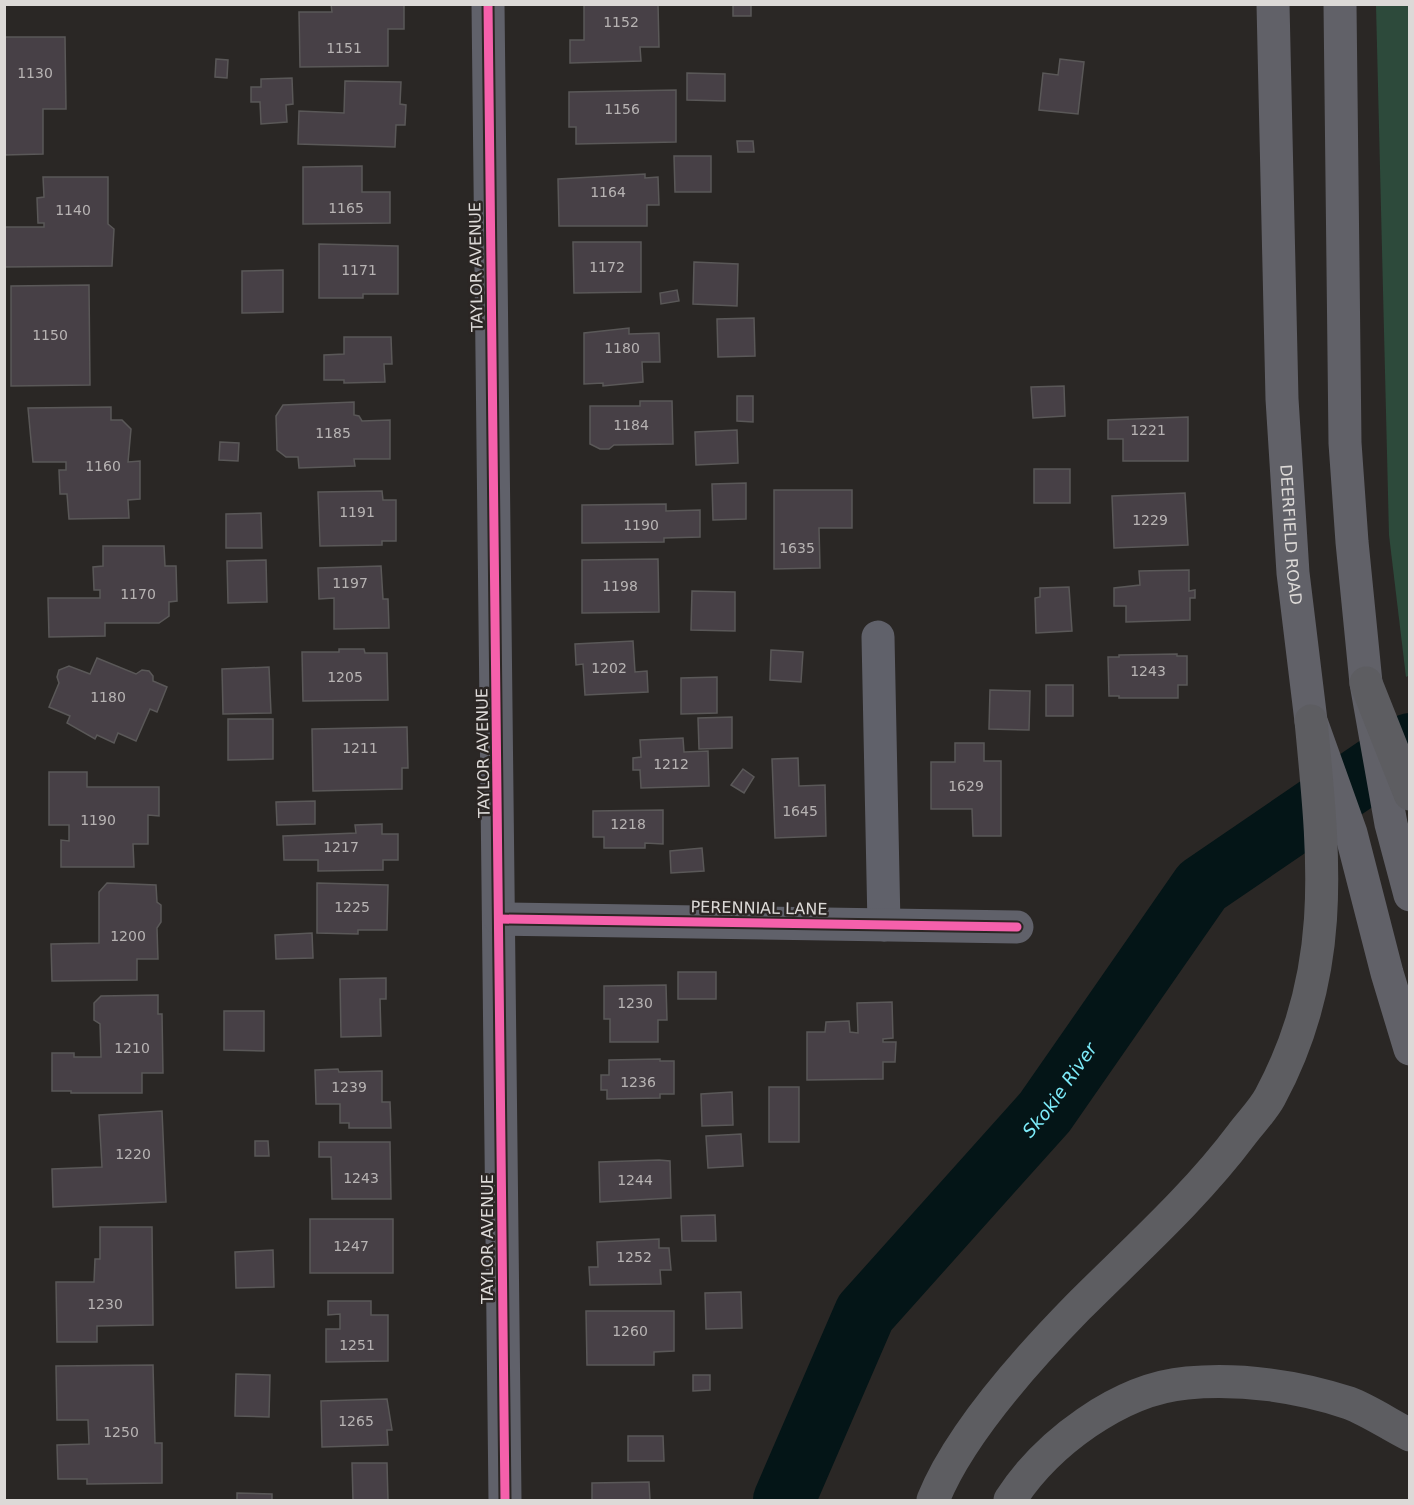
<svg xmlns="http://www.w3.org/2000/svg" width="1414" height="1505" viewBox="0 0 1414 1505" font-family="'DejaVu Sans',sans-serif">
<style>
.green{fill:#2d4a3b}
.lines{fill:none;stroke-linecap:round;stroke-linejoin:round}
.river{stroke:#041517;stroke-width:62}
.building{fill:#474046;stroke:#5a5858;stroke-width:1.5}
.minor{stroke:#60616a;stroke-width:33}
.major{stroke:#616168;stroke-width:33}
.highway{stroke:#5d5d61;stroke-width:33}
.cycleway-casing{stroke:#2b2624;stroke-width:13}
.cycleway{stroke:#f560ab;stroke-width:9}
.labels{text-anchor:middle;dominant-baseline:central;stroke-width:5;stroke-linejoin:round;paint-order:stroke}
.number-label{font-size:14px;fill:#b7b3b3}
.street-label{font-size:16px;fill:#dcd9d7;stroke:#2b2624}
.water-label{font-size:18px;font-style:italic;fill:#7decfa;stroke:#2b2624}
</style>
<rect width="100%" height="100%" fill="#2a2725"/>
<path class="green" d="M 1376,5 L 1410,5 L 1410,675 L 1406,677 L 1389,535 Z"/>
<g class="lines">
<path class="river" id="s1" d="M 784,1500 L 865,1313 L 1045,1112 L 1202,886 L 1410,744"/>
</g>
<g class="building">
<path d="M 331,4 L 404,4 L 404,29 L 388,29 L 388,66 L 300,67 L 299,12 L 332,12 Z"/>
<path d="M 584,4 L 658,4 L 659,47 L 640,47 L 641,61 L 570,63 L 570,40 L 584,40 Z"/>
<rect x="733" y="4" width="18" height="12"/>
<path d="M 4,37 L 65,37 L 66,109 L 43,109 L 43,154 L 4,155 Z"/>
<path d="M 216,59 L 228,60 L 227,78 L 215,77 Z"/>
<path d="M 1060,59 L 1084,62 L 1078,114 L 1039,110 L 1043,73 L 1058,75 Z"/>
<path d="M 687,73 L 725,74 L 725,101 L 687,100 Z"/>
<path d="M 292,78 L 293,104 L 286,105 L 287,122 L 261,124 L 260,102 L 251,102 L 251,87 L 261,87 L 261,79 Z"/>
<path d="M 345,81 L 401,82 L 400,104 L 406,105 L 405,125 L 396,125 L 395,147 L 298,144 L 299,111 L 344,113 Z"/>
<path d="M 676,90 L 676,142 L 576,144 L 576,127 L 569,127 L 569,92 Z"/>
<path d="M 737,141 L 753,141 L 754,152 L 738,152 Z"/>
<path d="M 674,156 L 711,156 L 711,192 L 675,192 Z"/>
<path d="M 362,166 L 362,192 L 390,192 L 390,223 L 303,224 L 303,167 Z"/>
<path d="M 645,174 L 645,178 L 658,177 L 659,205 L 647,205 L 647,226 L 559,226 L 558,179 Z"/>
<path d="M 43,177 L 108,177 L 108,224 L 114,229 L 112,266 L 4,267 L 4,227 L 44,227 L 44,223 L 38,223 L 37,198 L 44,197 Z"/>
<path d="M 573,242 L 641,242 L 641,292 L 574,293 Z"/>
<path d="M 319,244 L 398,246 L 398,294 L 363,294 L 363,298 L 319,298 Z"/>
<path d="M 694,262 L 738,264 L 737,306 L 693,304 Z"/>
<path d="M 283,270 L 283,312 L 242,313 L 242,271 Z"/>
<path d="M 89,285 L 90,385 L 11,386 L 11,286 Z"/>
<path d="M 677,290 L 679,301 L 661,304 L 660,293 Z"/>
<path d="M 754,318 L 755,356 L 718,357 L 717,319 Z"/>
<path d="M 629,328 L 629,334 L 659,333 L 660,362 L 642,362 L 643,382 L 603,386 L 603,383 L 584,384 L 584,333 Z"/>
<path d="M 344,337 L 391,337 L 392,364 L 384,364 L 385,382 L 344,383 L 344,380 L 324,380 L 324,355 L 344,354 Z"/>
<path d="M 1064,386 L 1065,416 L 1033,418 L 1031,387 Z"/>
<path d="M 737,396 L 753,396 L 753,422 L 737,421 Z"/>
<path d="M 640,401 L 672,401 L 673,444 L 614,445 L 609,449 L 600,449 L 590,444 L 590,406 L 640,406 Z"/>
<path d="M 354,402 L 354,415 L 359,416 L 362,421 L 390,420 L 390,459 L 354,459 L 355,466 L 299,468 L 298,457 L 286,457 L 277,450 L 276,416 L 283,405 Z"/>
<path d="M 111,407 L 111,420 L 122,420 L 131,429 L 128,462 L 140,461 L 140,499 L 128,500 L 129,518 L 69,519 L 67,494 L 60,494 L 59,470 L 66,470 L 66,462 L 33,462 L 28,408 Z"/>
<path d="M 1188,417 L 1188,461 L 1123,461 L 1123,439 L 1108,439 L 1108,420 Z"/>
<path d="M 737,430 L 738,463 L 696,465 L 695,432 Z"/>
<path d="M 220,442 L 239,443 L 238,461 L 219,460 Z"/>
<rect x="1034" y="469" width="36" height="34"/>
<path d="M 746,483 L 746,519 L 713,520 L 712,484 Z"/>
<path d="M 774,490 L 852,490 L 852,528 L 819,528 L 820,568 L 774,569 Z"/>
<path d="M 382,491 L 383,500 L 396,500 L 396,541 L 382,541 L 382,545 L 320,546 L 318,492 Z"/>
<path d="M 1185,493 L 1188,545 L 1114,548 L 1112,496 Z"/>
<path d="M 666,504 L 666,511 L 700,510 L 700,537 L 664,538 L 664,542 L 582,543 L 582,505 Z"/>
<path d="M 261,513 L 262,548 L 226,548 L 226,514 Z"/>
<path d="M 103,546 L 164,546 L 165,566 L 176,566 L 177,601 L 169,602 L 169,616 L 159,623 L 105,623 L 105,636 L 49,637 L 48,598 L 100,598 L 100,590 L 94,590 L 93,567 L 103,566 Z"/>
<path d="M 658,559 L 659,612 L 582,613 L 582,560 Z"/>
<path d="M 266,560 L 267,602 L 228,603 L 227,561 Z"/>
<path d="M 381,566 L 383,599 L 388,599 L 389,628 L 334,629 L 334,598 L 319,599 L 318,568 Z"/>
<path d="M 1189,570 L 1189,591 L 1195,590 L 1195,598 L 1190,598 L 1190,620 L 1126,622 L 1126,606 L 1114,606 L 1114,588 L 1140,585 L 1139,571 Z"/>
<path d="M 1069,587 L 1072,631 L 1036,633 L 1035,598 L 1040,597 L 1040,588 Z"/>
<path d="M 692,591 L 735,592 L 735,631 L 691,630 Z"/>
<path d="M 633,641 L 635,672 L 647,671 L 648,692 L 585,695 L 583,664 L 576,665 L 575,644 Z"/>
<path d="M 339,649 L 364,649 L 365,653 L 387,653 L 388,700 L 303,701 L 302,652 L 339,652 Z"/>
<path d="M 771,650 L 803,652 L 801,682 L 770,680 Z"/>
<path d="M 1177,654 L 1177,656 L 1187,656 L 1187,685 L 1178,685 L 1178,698 L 1119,698 L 1119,696 L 1109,696 L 1108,657 L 1119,657 L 1119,655 Z"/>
<path d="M 97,658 L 136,674 L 142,670 L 149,671 L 153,676 L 153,681 L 167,687 L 157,712 L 150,709 L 136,741 L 118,733 L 114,743 L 97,735 L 95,739 L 67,723 L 70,716 L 49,707 L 59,683 L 57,677 L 59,670 L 69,666 L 90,674 Z"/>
<path d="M 269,667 L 271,713 L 223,714 L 222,669 Z"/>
<path d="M 717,677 L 717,713 L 681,714 L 681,678 Z"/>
<rect x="1046" y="685" width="27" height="31"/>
<path d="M 990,690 L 1030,691 L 1029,730 L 989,729 Z"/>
<path d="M 732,717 L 732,748 L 699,749 L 698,718 Z"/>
<path d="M 228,719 L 273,719 L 273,759 L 228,760 Z"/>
<path d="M 407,727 L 408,768 L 402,768 L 402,789 L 313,791 L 312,729 Z"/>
<path d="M 683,738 L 684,752 L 708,751 L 709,786 L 641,788 L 640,770 L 633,770 L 633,758 L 641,757 L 640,740 Z"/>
<path d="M 955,743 L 984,743 L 984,761 L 1001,761 L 1001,836 L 973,836 L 972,809 L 931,809 L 931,762 L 955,762 Z"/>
<path d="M 798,758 L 799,786 L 825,785 L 826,836 L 775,838 L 772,759 Z"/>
<path d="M 743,769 L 754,777 L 744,793 L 731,785 Z"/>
<path d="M 49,772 L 87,772 L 87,787 L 159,787 L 159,816 L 148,815 L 148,844 L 133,844 L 134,867 L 61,867 L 61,840 L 69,841 L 69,825 L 49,825 Z"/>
<path d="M 315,801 L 315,824 L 277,825 L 276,802 Z"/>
<path d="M 663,810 L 663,844 L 645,843 L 645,848 L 604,848 L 604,837 L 593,837 L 593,811 Z"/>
<path d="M 382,824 L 382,834 L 398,834 L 398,860 L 383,860 L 383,870 L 318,871 L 318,860 L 284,860 L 283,836 L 356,833 L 355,825 Z"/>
<path d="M 702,848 L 704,871 L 671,873 L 670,851 Z"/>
<path d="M 107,883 L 156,885 L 157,902 L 161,905 L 161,922 L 157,928 L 158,959 L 137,959 L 137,980 L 52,981 L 51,944 L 99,943 L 99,892 Z"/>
<path d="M 317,883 L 388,885 L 387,930 L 358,930 L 358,934 L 317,933 Z"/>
<path d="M 312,933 L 313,958 L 276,959 L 275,935 Z"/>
<rect x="678" y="972" width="38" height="27"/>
<path d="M 386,978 L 386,999 L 380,999 L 381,1036 L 341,1037 L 340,979 Z"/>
<path d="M 666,985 L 667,1020 L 658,1020 L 658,1042 L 610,1042 L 610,1019 L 604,1019 L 604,986 Z"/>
<path d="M 158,995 L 158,1014 L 162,1014 L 163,1073 L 142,1073 L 142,1093 L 71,1093 L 71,1091 L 52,1091 L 52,1053 L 74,1053 L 74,1057 L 101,1057 L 100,1024 L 94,1020 L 94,1003 L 101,996 Z"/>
<path d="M 892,1002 L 893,1038 L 883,1039 L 883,1042 L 896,1042 L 895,1062 L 883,1062 L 883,1079 L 807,1080 L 807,1032 L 825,1032 L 826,1022 L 849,1021 L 850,1032 L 858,1033 L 857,1003 Z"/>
<path d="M 224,1011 L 264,1011 L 264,1051 L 224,1050 Z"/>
<path d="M 660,1059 L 660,1061 L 674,1061 L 674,1094 L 660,1094 L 660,1098 L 607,1099 L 607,1090 L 601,1090 L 601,1075 L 609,1075 L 609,1060 Z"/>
<path d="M 338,1069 L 339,1072 L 382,1071 L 382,1102 L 390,1102 L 391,1128 L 349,1128 L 349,1123 L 340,1123 L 340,1104 L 316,1104 L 315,1070 Z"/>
<rect x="769" y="1087" width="30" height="55"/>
<path d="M 732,1092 L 733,1125 L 702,1126 L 701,1094 Z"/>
<path d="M 162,1111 L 166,1202 L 53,1207 L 52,1169 L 102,1167 L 99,1115 Z"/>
<path d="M 741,1134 L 743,1166 L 708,1168 L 706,1136 Z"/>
<path d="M 255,1141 L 268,1141 L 269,1156 L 255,1156 Z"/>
<path d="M 319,1142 L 390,1142 L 391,1199 L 332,1199 L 331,1157 L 319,1157 Z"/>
<path d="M 659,1160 L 670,1161 L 671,1198 L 600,1202 L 599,1162 Z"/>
<path d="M 715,1215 L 716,1241 L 682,1241 L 681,1216 Z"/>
<rect x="310" y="1219" width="83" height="54"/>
<path d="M 100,1227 L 152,1227 L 153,1325 L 97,1326 L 97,1342 L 57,1342 L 56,1282 L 94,1282 L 95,1259 L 100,1259 Z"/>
<path d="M 659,1239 L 659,1248 L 669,1248 L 671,1270 L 660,1270 L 661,1284 L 590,1285 L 589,1267 L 598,1267 L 597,1242 Z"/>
<path d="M 273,1250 L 274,1287 L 236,1288 L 235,1252 Z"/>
<path d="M 741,1292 L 742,1328 L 706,1329 L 705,1293 Z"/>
<path d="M 328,1301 L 371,1301 L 371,1315 L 388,1315 L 388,1361 L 326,1362 L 326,1329 L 340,1329 L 340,1314 L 328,1315 Z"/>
<path d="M 586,1311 L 674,1311 L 674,1351 L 654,1352 L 654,1365 L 587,1365 Z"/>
<path d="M 153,1365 L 155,1443 L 162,1443 L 162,1483 L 87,1484 L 87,1479 L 58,1479 L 57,1445 L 89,1444 L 88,1420 L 57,1420 L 56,1366 Z"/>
<path d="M 236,1374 L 270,1375 L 269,1417 L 235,1416 Z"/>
<path d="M 693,1375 L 710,1375 L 710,1390 L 693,1391 Z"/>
<path d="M 387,1399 L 392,1430 L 387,1430 L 388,1445 L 322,1447 L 321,1401 Z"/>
<path d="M 628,1436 L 663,1436 L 664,1461 L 628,1461 Z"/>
<path d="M 352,1463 L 387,1463 L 388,1500 L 353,1500 Z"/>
<path d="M 649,1482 L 650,1500 L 592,1500 L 592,1483 Z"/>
<path d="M 237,1493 L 272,1494 L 272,1500 L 237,1500 Z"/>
</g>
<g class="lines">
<g class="minor">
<path d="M 488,4 L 505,1500"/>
<path d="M 878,637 L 884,925"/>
<path d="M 500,919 L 1017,927"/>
</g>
<g class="major">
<path id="s2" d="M 1273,4 L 1282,399 L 1293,573 L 1311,721 L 1351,833 L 1387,973 L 1410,1049"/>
<path d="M 1340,4 L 1345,443 L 1352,542 L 1366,683 L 1391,824 L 1410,895"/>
</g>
<g class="highway">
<path d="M 1366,683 L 1410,794"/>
<path d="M 933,1500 C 959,1435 1028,1358 1078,1307 C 1134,1251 1195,1197 1242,1134 C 1251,1122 1263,1110 1270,1097 C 1338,971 1324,857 1311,721"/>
<path d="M 1010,1500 C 1046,1444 1119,1389 1187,1383 C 1240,1378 1298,1386 1349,1403 C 1370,1411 1390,1425 1410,1435"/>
</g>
<defs>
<g id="cycleway">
<path d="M 488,4 L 505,1500"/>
<path d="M 500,919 L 1017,927"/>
</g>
</defs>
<use href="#cycleway" class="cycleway-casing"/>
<use href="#cycleway" class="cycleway"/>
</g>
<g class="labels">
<g class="number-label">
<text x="621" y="22">1152</text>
<text x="344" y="48">1151</text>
<text x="35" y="73">1130</text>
<text x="622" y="109">1156</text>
<text x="608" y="192">1164</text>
<text x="346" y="208">1165</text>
<text x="73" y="210">1140</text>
<text x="607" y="267">1172</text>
<text x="359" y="270">1171</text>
<text x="50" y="335">1150</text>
<text x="622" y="348">1180</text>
<text x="631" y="425">1184</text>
<text x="1148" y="430">1221</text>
<text x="333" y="433">1185</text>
<text x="103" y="466">1160</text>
<text x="357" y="512">1191</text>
<text x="1150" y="520">1229</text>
<text x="641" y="525">1190</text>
<text x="797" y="548">1635</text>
<text x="350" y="583">1197</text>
<text x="620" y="586">1198</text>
<text x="138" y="594">1170</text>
<text x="609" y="668">1202</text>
<text x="1148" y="671">1243</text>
<text x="345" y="677">1205</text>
<text x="108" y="697">1180</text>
<text x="360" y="748">1211</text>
<text x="671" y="764">1212</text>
<text x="966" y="786">1629</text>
<text x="800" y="811">1645</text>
<text x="98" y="820">1190</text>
<text x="628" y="824">1218</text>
<text x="341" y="847">1217</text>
<text x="352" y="907">1225</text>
<text x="128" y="936">1200</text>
<text x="635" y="1003">1230</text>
<text x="132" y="1048">1210</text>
<text x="638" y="1082">1236</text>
<text x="349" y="1087">1239</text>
<text x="133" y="1154">1220</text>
<text x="361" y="1178">1243</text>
<text x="635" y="1180">1244</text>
<text x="351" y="1246">1247</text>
<text x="634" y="1257">1252</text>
<text x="105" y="1304">1230</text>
<text x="630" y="1331">1260</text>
<text x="357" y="1345">1251</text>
<text x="356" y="1421">1265</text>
<text x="121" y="1432">1250</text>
</g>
<g class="street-label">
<text transform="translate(476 267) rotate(-91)">TAYLOR AVENUE</text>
<text stroke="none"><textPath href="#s2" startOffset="531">DEERFIELD ROAD</textPath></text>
<text transform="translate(483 753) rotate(-91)">TAYLOR AVENUE</text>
<text transform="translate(759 908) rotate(1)">PERENNIAL LANE</text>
<text transform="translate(487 1239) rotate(-90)">TAYLOR AVENUE</text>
</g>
<g class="water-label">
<text stroke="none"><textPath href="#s1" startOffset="500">Skokie River</textPath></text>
</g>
</g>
<rect width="1414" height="1505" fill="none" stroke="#dcd9d7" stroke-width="12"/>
</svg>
